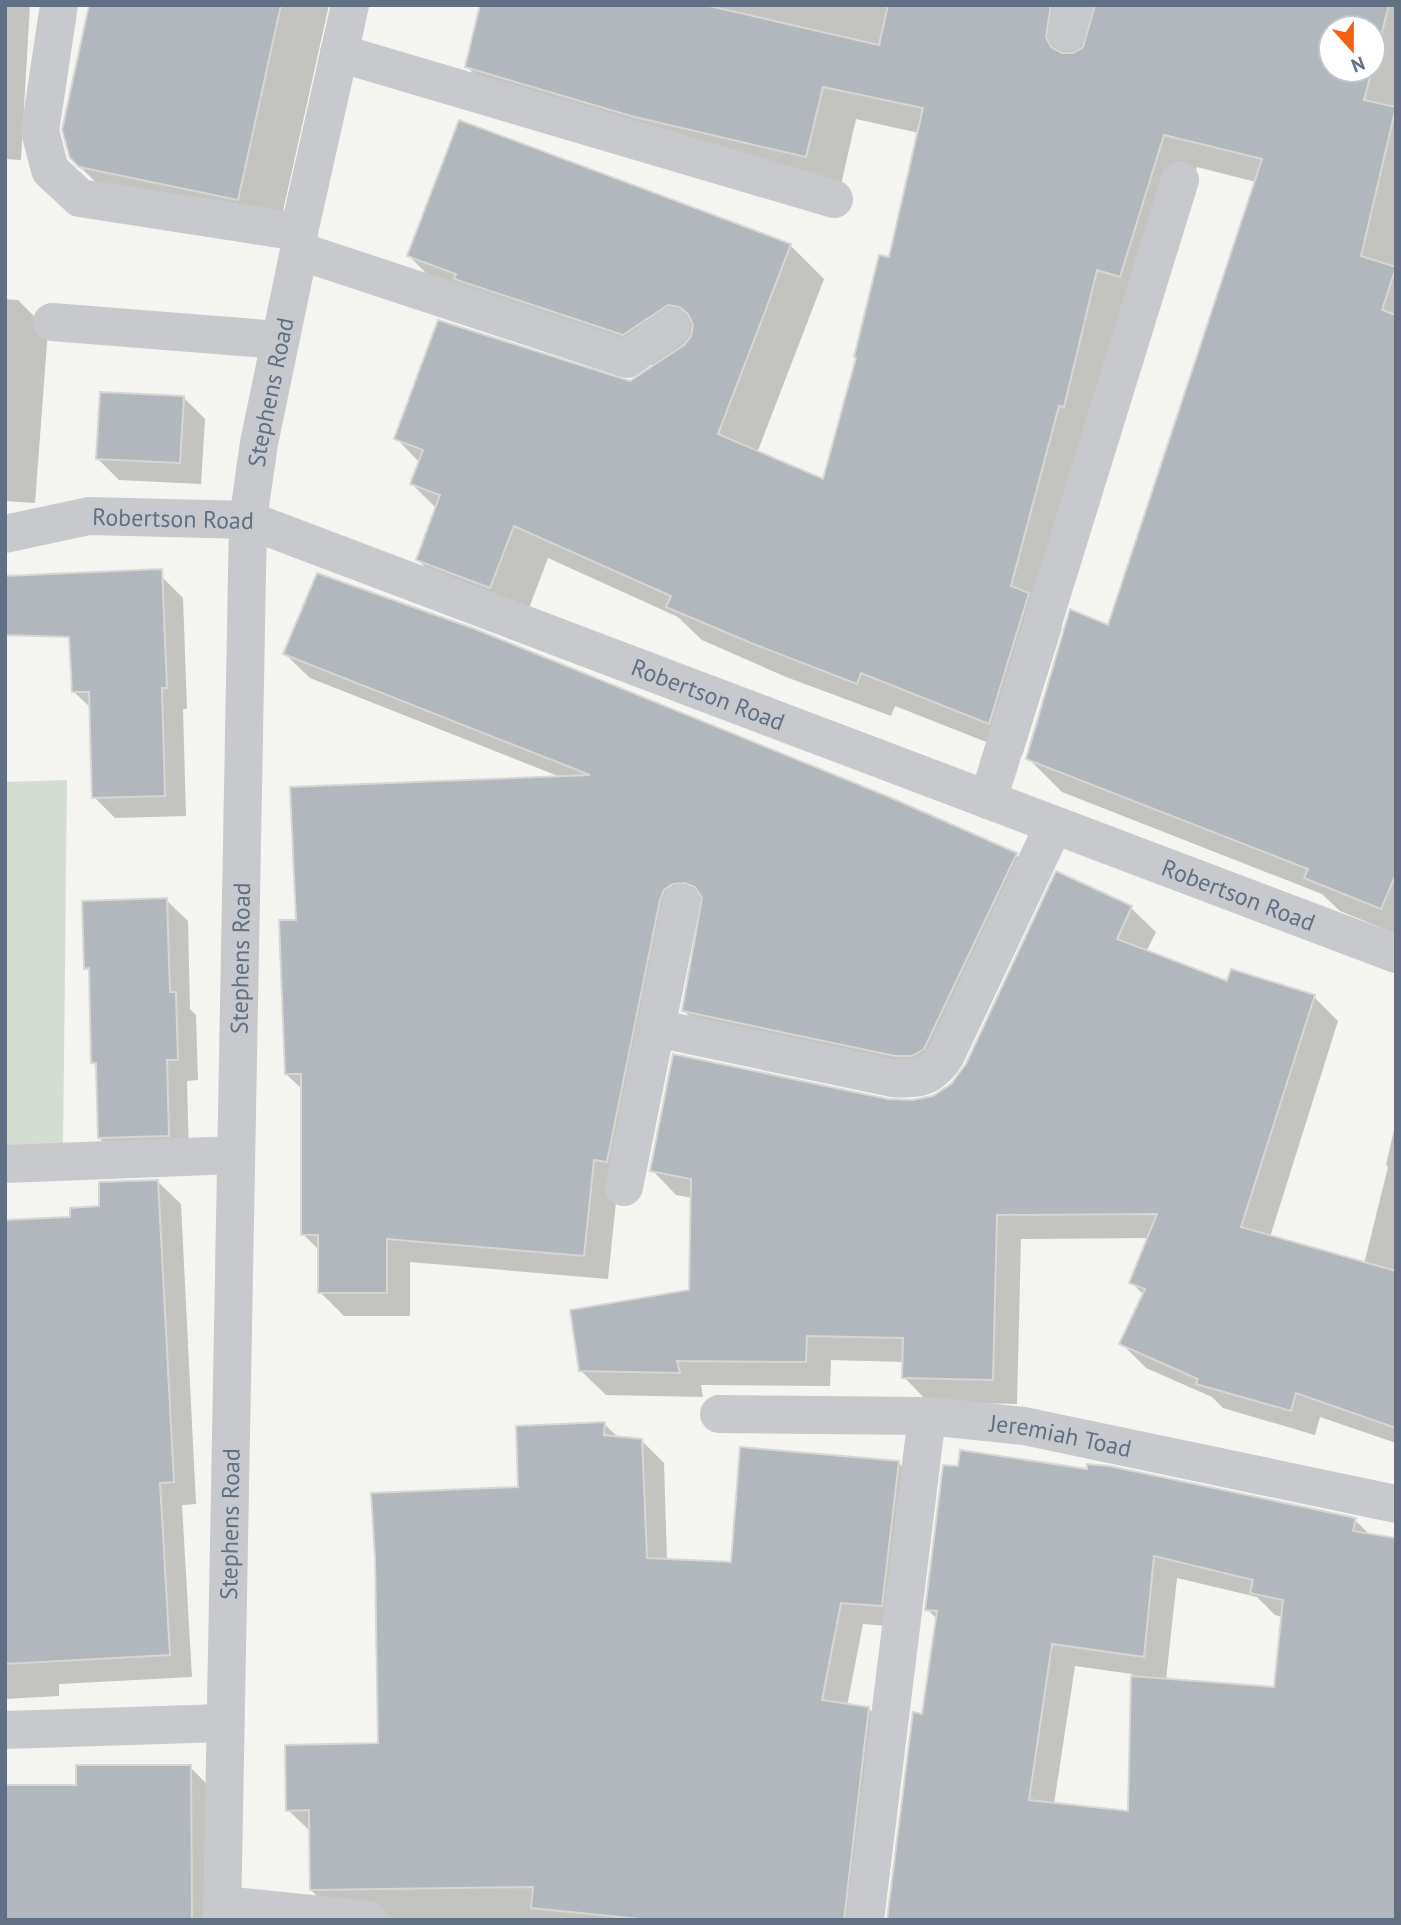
<svg xmlns="http://www.w3.org/2000/svg" width="1401" height="1925" viewBox="0 0 1401 1925" font-family="'PT Sans',sans-serif">
<style>
.green{fill:#d4ddd1}
.shadow{fill:#0003;fill-rule:evenodd}
.building{fill:#b1b7bd;stroke:#d6d6d3;stroke-width:2;fill-rule:evenodd}
.lines{fill:none;stroke-linecap:round;stroke-linejoin:round}
.minor{stroke:#c7c9cd;stroke-width:38}
.labels{text-anchor:middle;dominant-baseline:central;stroke-width:7;stroke-linejoin:round;paint-order:stroke}
.street-label{font-size:24px;fill:#617084;stroke:#fff}
</style>
<rect width="100%" height="100%" fill="#f4f5f0"/>
<path class="green" d="M 67,780 L 63,1153 L 5,1154 L 5,782 Z"/>
<g class="shadow">
<path d="M 5,5 L 30,5 L 21,160 L 5,159 Z"/>
<path d="M 92,5 L 329,5 L 277,238 L 111,197 L 71,158 Z"/>
<path d="M 482,5 L 1396,5 L 1396,934 L 1340,911 L 1322,894 L 1062,792 L 1028,758 L 1109,627 L 1256,182 L 1197,167 L 1153,310 L 1046,612 L 1062,628 L 1022,756 L 895,706 L 891,716 L 786,677 L 702,640 L 678,617 L 548,558 L 524,621 L 451,593 L 418,560 L 437,509 L 412,484 L 420,463 L 396,438 L 630,383 L 654,366 L 490,312 L 443,290 L 409,256 L 790,245 L 824,279 L 757,453 L 824,481 L 891,259 L 919,133 L 856,119 L 840,189 L 501,101 L 467,67 ZM 1331,28 L 1373,28 L 1373,70 L 1331,70 Z"/>
<path d="M 5,299 L 18,300 L 48,330 L 35,503 L 5,501 Z"/>
<path d="M 184,398 L 205,419 L 201,484 L 119,480 L 98,459 Z"/>
<path d="M 162,577 L 183,598 L 187,709 L 183,709 L 186,816 L 115,818 L 94,797 L 92,709 L 74,692 Z"/>
<path d="M 285,654 L 1016,855 L 1040,879 L 951,1068 L 708,1035 L 684,1011 L 702,907 L 698,907 L 618,1183 L 608,1279 L 410,1262 L 410,1316 L 344,1316 L 320,1292 L 320,1251 L 303,1234 L 303,1090 L 286,1074 L 297,921 L 563,778 L 310,678 Z"/>
<path d="M 166,900 L 188,921 L 190,1009 L 196,1015 L 198,1080 L 187,1081 L 189,1156 L 120,1159 L 99,1138 L 97,1067 L 92,1062 L 91,973 L 86,968 Z"/>
<path d="M 1131,908 L 1156,932 L 1146,952 L 1228,983 L 1314,997 L 1338,1021 L 1270,1237 L 1364,1264 L 1388,1167 L 1386,1165 L 1396,1121 L 1396,1443 L 1320,1417 L 1315,1435 L 1223,1408 L 1212,1397 L 1146,1368 L 1122,1344 L 1144,1295 L 1131,1282 L 1149,1238 L 1021,1239 L 1017,1404 L 928,1402 L 904,1377 L 904,1362 L 831,1360 L 830,1386 L 701,1385 L 703,1397 L 606,1395 L 581,1371 L 690,1291 L 692,1198 L 676,1195 L 652,1170 L 887,1101 L 912,1102 L 933,1097 L 952,1085 Z"/>
<path d="M 158,1182 L 181,1204 L 196,1504 L 182,1505 L 192,1677 L 59,1684 L 59,1696 L 5,1699 L 5,1222 L 72,1219 Z"/>
<path d="M 604,1424 L 619,1438 L 641,1440 L 664,1463 L 667,1561 L 732,1564 L 899,1463 L 921,1485 L 903,1627 L 863,1624 L 847,1706 L 868,1708 L 891,1731 L 867,1920 L 378,1920 L 334,1913 L 312,1891 L 311,1832 L 288,1810 L 380,1745 L 520,1489 Z"/>
<path d="M 945,1467 L 1355,1520 L 1371,1536 L 1396,1920 L 889,1920 L 938,1620 L 927,1609 ZM 1177,1578 L 1257,1597 L 1275,1615 L 1283,1617 L 1276,1689 L 1166,1680 ZM 1075,1666 L 1132,1674 L 1130,1813 L 1054,1804 Z"/>
<path d="M 190,1767 L 217,1794 L 218,1920 L 5,1920 L 78,1786 Z"/>
</g>
<g class="building">
<path d="M 89,5 L 281,5 L 238,200 L 79,167 L 70,158 L 62,130 Z"/>
<path d="M 480,5 L 705,5 L 879,45 L 888,5 L 1051,5 L 1046,37 L 1051,47 L 1062,53 L 1073,53 L 1083,47 L 1095,5 L 1389,5 L 1373,66 L 1373,28 L 1331,28 L 1331,70 L 1372,70 L 1364,100 L 1396,107 L 1361,256 L 1396,267 L 1382,310 L 1396,315 L 1396,874 L 1381,909 L 1304,878 L 1308,869 L 1026,759 L 1070,609 L 1108,625 L 1262,159 L 1164,135 L 1120,277 L 1097,270 L 1064,407 L 1059,406 L 1011,586 L 1029,593 L 989,724 L 861,673 L 857,684 L 751,643 L 666,607 L 671,596 L 514,526 L 490,588 L 416,560 L 440,495 L 410,484 L 423,450 L 394,439 L 438,320 L 630,381 L 684,345 L 691,336 L 693,325 L 688,314 L 679,307 L 668,305 L 623,335 L 454,279 L 456,274 L 407,256 L 459,120 L 791,244 L 718,434 L 823,479 L 856,358 L 854,357 L 879,255 L 889,257 L 923,108 L 823,87 L 806,157 L 631,116 L 465,67 Z"/>
<path d="M 100,392 L 184,396 L 180,463 L 96,459 Z"/>
<path d="M 162,569 L 167,688 L 162,688 L 165,796 L 92,798 L 89,692 L 72,692 L 69,637 L 5,635 L 5,576 Z"/>
<path d="M 317,573 L 475,629 L 889,797 L 1017,853 L 924,1049 L 912,1056 L 895,1056 L 682,1011 L 702,898 L 695,887 L 685,883 L 673,884 L 664,890 L 660,900 L 607,1162 L 594,1160 L 584,1256 L 387,1239 L 387,1293 L 318,1293 L 318,1235 L 301,1235 L 301,1074 L 285,1074 L 279,920 L 296,920 L 290,787 L 590,775 L 283,654 Z"/>
<path d="M 1056,871 L 1132,906 L 1117,939 L 1227,981 L 1231,969 L 1315,995 L 1241,1227 L 1396,1271 L 1396,1428 L 1296,1393 L 1291,1411 L 1196,1384 L 1198,1379 L 1119,1344 L 1145,1289 L 1129,1283 L 1157,1214 L 997,1215 L 993,1380 L 902,1378 L 903,1338 L 807,1336 L 806,1362 L 677,1361 L 680,1373 L 579,1371 L 570,1310 L 689,1290 L 691,1179 L 650,1171 L 673,1054 L 888,1099 L 912,1100 L 933,1096 L 951,1084 L 966,1064 Z"/>
<path d="M 167,898 L 170,992 L 176,992 L 178,1060 L 167,1060 L 169,1136 L 98,1138 L 96,1063 L 91,1063 L 89,968 L 84,969 L 82,901 Z"/>
<path d="M 158,1180 L 174,1482 L 160,1483 L 170,1655 L 5,1664 L 5,1220 L 70,1217 L 70,1208 L 99,1206 L 99,1182 Z"/>
<path d="M 605,1422 L 604,1435 L 642,1439 L 647,1558 L 731,1562 L 740,1447 L 899,1461 L 882,1606 L 841,1603 L 822,1700 L 869,1707 L 844,1920 L 650,1920 L 531,1908 L 533,1887 L 310,1890 L 309,1810 L 286,1811 L 285,1745 L 378,1743 L 375,1557 L 371,1493 L 518,1487 L 516,1426 Z"/>
<path d="M 960,1450 L 1087,1469 L 1087,1464 L 1109,1466 L 1356,1518 L 1353,1531 L 1396,1538 L 1396,1920 L 887,1920 L 913,1712 L 922,1714 L 937,1611 L 925,1610 L 943,1465 L 958,1466 ZM 1154,1556 L 1253,1580 L 1250,1593 L 1283,1600 L 1274,1687 L 1131,1676 L 1128,1811 L 1029,1800 L 1052,1644 L 1144,1657 Z"/>
<path d="M 76,1765 L 191,1765 L 192,1920 L 5,1920 L 5,1785 L 76,1785 Z"/>
</g>
<g class="lines">
<g class="minor">
<path d="M 59,5 L 40,131 L 50,170 L 80,198 L 299,232"/>
<path d="M 1067,32 L 1074,5"/>
<path d="M 339,53 L 834,199"/>
<path d="M 299,251 L 627,359 L 671,327"/>
<path d="M 52,322 L 280,340"/>
<path id="s1" d="M 5,534 L 89,516 L 248,520 L 1396,954"/>
<path d="M 988,800 L 1180,180"/>
<path d="M 656,1028 L 892,1078 C 918,1080 931,1078 946,1055 L 1054,825"/>
<path d="M 5,1164 L 236,1155"/>
<path d="M 624,1187 L 681,904"/>
<path id="s2" d="M 719,1414 L 927,1416 L 1024,1426 L 1396,1504"/>
<path d="M 5,1730 L 224,1723"/>
<path d="M 223,1905 L 369,1920"/>
<path id="s3" d="M 222,1920 L 248,520 L 259,443 L 299,251 L 299,232 L 350,5"/>
<path d="M 865,1920 L 927,1416"/>
</g>
</g>
<g class="labels">
<g class="street-label">
<text stroke="none"><textPath href="#s3" startOffset="1530">Stephens Road</textPath></text>
<text stroke="none"><textPath href="#s1" startOffset="170">Robertson Road</textPath></text>
<text stroke="none"><textPath href="#s1" startOffset="737">Robertson Road</textPath></text>
<text stroke="none"><textPath href="#s1" startOffset="1304">Robertson Road</textPath></text>
<text stroke="none"><textPath href="#s3" startOffset="962">Stephens Road</textPath></text>
<text stroke="none"><textPath href="#s2" startOffset="343">Jeremiah Toad</textPath></text>
<text stroke="none"><textPath href="#s3" startOffset="396">Stephens Road</textPath></text>
</g>
</g>
<rect width="1401" height="1925" fill="none" stroke="#617084" stroke-width="14"/>
<g transform="translate(1352 49) rotate(159)"><circle r="33" fill="#ffffff" stroke="#c0c6ce" stroke-width="2"/>
<path d="M0-5L12 26L0 18L-12 26Z" fill="#f45f11"/>
<text y="-10" font-size="19" font-weight="bold" text-anchor="middle" fill="#617084">N</text>
</g>
</svg>
